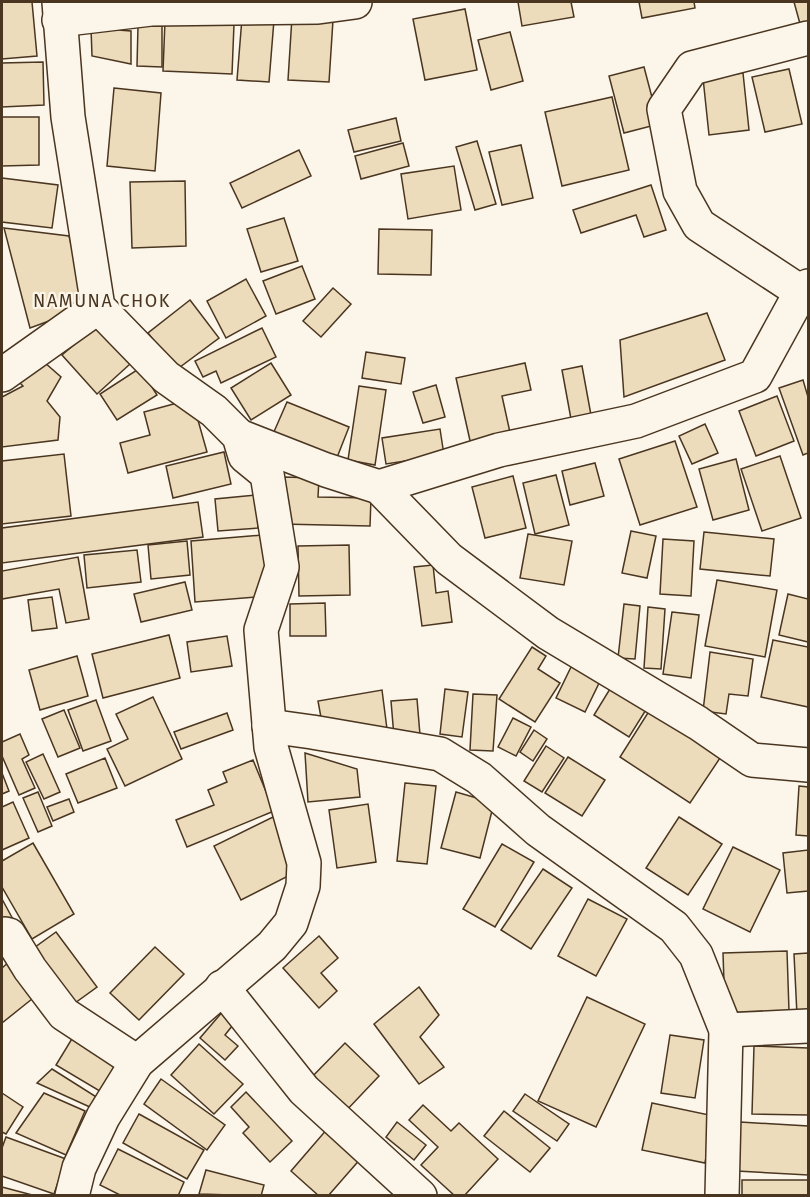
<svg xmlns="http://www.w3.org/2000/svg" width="810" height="1197" viewBox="0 0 810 1197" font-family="'Fira Sans',sans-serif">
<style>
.building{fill:#ecdcbc;stroke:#4a3520;stroke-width:1.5}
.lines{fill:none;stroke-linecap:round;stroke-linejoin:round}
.minor-casing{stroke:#4a3520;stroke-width:36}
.minor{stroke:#fbf6e9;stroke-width:33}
.labels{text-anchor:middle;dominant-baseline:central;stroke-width:4.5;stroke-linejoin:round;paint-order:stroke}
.neighbourhood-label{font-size:18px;letter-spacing:1.5px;fill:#4a3520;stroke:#fbf6e9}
</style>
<rect width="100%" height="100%" fill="#fbf6e9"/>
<g class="building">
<path d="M 2,2 L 32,2 L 37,56 L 2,59 Z"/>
<path d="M 518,2 L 571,2 L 574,17 L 522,26 Z"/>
<path d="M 639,2 L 694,2 L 695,8 L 642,18 Z"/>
<path d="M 794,2 L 808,2 L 808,29 L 802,31 Z"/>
<path d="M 465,9 L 477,70 L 425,80 L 413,19 Z"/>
<path d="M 292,17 L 333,20 L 329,82 L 288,80 Z"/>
<path d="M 242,18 L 274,20 L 269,82 L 237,80 Z"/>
<path d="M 165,21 L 234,24 L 232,74 L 163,71 Z"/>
<path d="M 138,26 L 162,26 L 162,67 L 137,66 Z"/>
<path d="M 91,28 L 131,31 L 131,64 L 92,56 Z"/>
<path d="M 510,32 L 523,81 L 491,90 L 478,40 Z"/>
<path d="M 43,62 L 44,105 L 2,107 L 2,63 Z"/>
<path d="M 644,67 L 659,124 L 624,133 L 609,76 Z"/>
<path d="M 789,69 L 802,124 L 765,132 L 752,77 Z"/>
<path d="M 743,73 L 749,130 L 709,135 L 703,78 Z"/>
<path d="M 114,88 L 161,93 L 155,171 L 107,166 Z"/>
<path d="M 612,97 L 629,170 L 562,186 L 545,112 Z"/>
<path d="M 2,117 L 39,117 L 39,165 L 2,166 Z"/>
<path d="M 396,118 L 401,141 L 354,152 L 348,130 Z"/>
<path d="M 477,141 L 496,204 L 475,210 L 456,147 Z"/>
<path d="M 403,143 L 409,166 L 361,179 L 355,156 Z"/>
<path d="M 521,145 L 533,198 L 502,205 L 489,152 Z"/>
<path d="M 299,150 L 311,176 L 242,208 L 230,183 Z"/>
<path d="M 454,166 L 461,210 L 408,219 L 401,174 Z"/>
<path d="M 2,178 L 58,185 L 52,228 L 2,222 Z"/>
<path d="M 185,181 L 186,246 L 132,248 L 130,182 Z"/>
<path d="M 651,185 L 666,230 L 644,237 L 636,215 L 581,233 L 573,210 Z"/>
<path d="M 284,218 L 298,261 L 261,272 L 247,229 Z"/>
<path d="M 4,228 L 69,236 L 87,307 L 30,328 Z"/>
<path d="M 379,229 L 432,230 L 431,275 L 378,274 Z"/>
<path d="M 302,266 L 315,299 L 276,314 L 263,281 Z"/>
<path d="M 246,279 L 266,316 L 226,338 L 207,301 Z"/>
<path d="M 333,288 L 351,304 L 321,337 L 303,321 Z"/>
<path d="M 190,300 L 219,338 L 176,370 L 148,333 Z"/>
<path d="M 707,313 L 725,360 L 624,397 L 620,340 Z"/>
<path d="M 96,326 L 130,364 L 97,394 L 62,355 Z"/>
<path d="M 262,328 L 276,357 L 221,383 L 216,371 L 203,377 L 195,361 Z"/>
<path d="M 366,352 L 405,358 L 401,384 L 362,378 Z"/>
<path d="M 44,362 L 61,377 L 47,401 L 60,417 L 58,440 L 2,447 L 2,397 L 23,386 L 16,379 Z"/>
<path d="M 271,363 L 291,395 L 251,420 L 231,388 Z"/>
<path d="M 525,363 L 531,390 L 502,396 L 511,437 L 471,445 L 456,378 Z"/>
<path d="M 582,366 L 591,415 L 571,419 L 562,370 Z"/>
<path d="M 140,368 L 157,395 L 117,420 L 100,394 Z"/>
<path d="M 803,380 L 808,397 L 808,453 L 803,455 L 779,388 Z"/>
<path d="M 436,385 L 445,417 L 423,423 L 413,392 Z"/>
<path d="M 359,386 L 386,390 L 375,465 L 348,460 Z"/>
<path d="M 777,396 L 794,441 L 756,456 L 739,411 Z"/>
<path d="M 192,399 L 207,452 L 128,473 L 120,443 L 150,435 L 144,412 Z"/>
<path d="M 287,402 L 349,427 L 336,460 L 273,434 Z"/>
<path d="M 705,424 L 718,453 L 692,464 L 679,436 Z"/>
<path d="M 440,429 L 444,455 L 386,464 L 382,438 Z"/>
<path d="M 675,441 L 697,507 L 640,525 L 619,459 Z"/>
<path d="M 224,452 L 231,484 L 173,498 L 166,466 Z"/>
<path d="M 64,454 L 71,516 L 2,524 L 2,461 Z"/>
<path d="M 780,456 L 801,518 L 762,531 L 741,469 Z"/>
<path d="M 736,459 L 749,510 L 713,520 L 699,469 Z"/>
<path d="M 595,463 L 604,496 L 570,505 L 562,471 Z"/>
<path d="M 556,475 L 569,525 L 535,534 L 523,483 Z"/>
<path d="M 513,476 L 526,528 L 485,538 L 472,487 Z"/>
<path d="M 282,477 L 319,478 L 318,497 L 371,498 L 370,526 L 281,524 Z"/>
<path d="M 256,495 L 258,528 L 218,531 L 215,499 Z"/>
<path d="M 198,502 L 203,537 L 2,563 L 2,528 Z"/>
<path d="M 631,531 L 656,536 L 647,578 L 622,573 Z"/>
<path d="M 704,532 L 774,539 L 770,576 L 700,569 Z"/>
<path d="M 528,534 L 572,541 L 564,585 L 520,578 Z"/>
<path d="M 263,535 L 267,596 L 195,602 L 191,541 Z"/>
<path d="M 663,539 L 694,541 L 691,596 L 660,594 Z"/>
<path d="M 187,541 L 190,575 L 151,579 L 148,545 Z"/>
<path d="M 349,545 L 350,595 L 299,596 L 298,546 Z"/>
<path d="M 137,550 L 141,582 L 87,588 L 84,555 Z"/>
<path d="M 78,557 L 89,619 L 66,623 L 59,589 L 2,599 L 2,571 Z"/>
<path d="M 433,565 L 436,593 L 448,591 L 452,622 L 422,626 L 414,567 Z"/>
<path d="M 717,580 L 777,590 L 765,657 L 705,646 Z"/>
<path d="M 185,582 L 192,610 L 141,622 L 134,594 Z"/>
<path d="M 788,594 L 808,599 L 808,642 L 779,635 Z"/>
<path d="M 52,597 L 57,628 L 32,631 L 28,600 Z"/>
<path d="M 325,603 L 326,636 L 290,636 L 290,604 Z"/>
<path d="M 624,604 L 640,606 L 635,659 L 618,658 Z"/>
<path d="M 648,607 L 665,609 L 661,669 L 644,668 Z"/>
<path d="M 672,612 L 699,615 L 691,678 L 663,674 Z"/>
<path d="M 169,635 L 180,678 L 103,698 L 92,654 Z"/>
<path d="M 227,636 L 232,666 L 191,672 L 187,642 Z"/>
<path d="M 773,640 L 808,647 L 808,707 L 761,697 Z"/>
<path d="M 532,647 L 546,656 L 538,669 L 560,683 L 535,722 L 499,699 Z"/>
<path d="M 710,652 L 753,659 L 748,696 L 729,694 L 726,714 L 703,711 Z"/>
<path d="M 77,656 L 88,696 L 40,710 L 29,670 Z"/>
<path d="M 573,663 L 602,677 L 585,712 L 556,698 Z"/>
<path d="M 613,684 L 649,705 L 629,737 L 594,715 Z"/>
<path d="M 445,689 L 468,692 L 462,737 L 440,734 Z"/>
<path d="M 382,690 L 388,737 L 322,723 L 318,701 Z"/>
<path d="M 473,694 L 497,695 L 493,751 L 470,750 Z"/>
<path d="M 153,697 L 182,759 L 125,786 L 107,749 L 128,739 L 116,714 Z"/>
<path d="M 417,699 L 420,735 L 394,737 L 391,701 Z"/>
<path d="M 96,700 L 111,741 L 83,751 L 68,710 Z"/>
<path d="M 651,708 L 722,755 L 690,803 L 620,757 Z"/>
<path d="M 64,710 L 80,748 L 58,757 L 42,719 Z"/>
<path d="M 227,713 L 233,730 L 181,749 L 174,732 Z"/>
<path d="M 513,718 L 531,727 L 516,756 L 498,747 Z"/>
<path d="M 534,730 L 547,739 L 533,761 L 520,752 Z"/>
<path d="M 20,734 L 29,755 L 22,759 L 35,788 L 19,795 L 2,756 L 2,742 Z"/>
<path d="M 546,746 L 564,758 L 542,792 L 524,781 Z"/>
<path d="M 305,753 L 357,769 L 360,797 L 308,802 Z"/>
<path d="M 43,754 L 60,792 L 44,799 L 26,762 Z"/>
<path d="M 568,757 L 605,780 L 582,816 L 545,793 Z"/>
<path d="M 105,758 L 117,788 L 78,803 L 66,774 Z"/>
<path d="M 253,760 L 274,811 L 187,847 L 176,820 L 214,805 L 208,790 L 227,782 L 223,772 Z"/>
<path d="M 2,773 L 9,791 L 2,794 Z"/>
<path d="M 405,783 L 436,786 L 427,864 L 397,861 Z"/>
<path d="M 799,786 L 808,787 L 808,836 L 796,835 Z"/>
<path d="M 38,792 L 52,826 L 38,832 L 23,798 Z"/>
<path d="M 456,792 L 494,803 L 480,858 L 441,848 Z"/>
<path d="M 69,799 L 74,812 L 53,821 L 47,807 Z"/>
<path d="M 13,802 L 29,838 L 2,850 L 2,807 Z"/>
<path d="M 368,804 L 376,862 L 337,868 L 329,810 Z"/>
<path d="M 273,817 L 300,870 L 241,900 L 214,846 Z"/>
<path d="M 679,817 L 722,844 L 688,895 L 646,868 Z"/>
<path d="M 33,843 L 74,914 L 32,939 L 2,887 L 2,861 Z"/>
<path d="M 502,844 L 534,862 L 495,927 L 463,909 Z"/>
<path d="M 733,847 L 780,870 L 750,932 L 703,909 Z"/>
<path d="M 808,850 L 808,891 L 787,893 L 783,853 Z"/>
<path d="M 543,869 L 572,888 L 531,949 L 501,930 Z"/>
<path d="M 2,899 L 15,923 L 2,931 Z"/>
<path d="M 588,899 L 627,919 L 596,976 L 558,956 Z"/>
<path d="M 56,932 L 97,987 L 68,1008 L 27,953 Z"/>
<path d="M 319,936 L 338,958 L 321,973 L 337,991 L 319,1008 L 283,968 Z"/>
<path d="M 155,947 L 184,974 L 139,1020 L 110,993 Z"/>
<path d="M 787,951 L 789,1011 L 725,1013 L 723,953 Z"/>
<path d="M 808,953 L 808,1015 L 797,1015 L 794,954 Z"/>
<path d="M 10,961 L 37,995 L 2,1023 L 2,968 Z"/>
<path d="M 419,987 L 439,1015 L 420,1037 L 444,1067 L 419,1084 L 374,1024 Z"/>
<path d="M 587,997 L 645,1024 L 596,1127 L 538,1101 Z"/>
<path d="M 224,1010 L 236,1021 L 225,1035 L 238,1046 L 225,1060 L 200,1038 Z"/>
<path d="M 670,1035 L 704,1040 L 695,1098 L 661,1093 Z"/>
<path d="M 73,1037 L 119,1066 L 103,1093 L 56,1065 Z"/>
<path d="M 345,1043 L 379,1076 L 343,1114 L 308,1081 Z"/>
<path d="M 199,1044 L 243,1084 L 214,1114 L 171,1075 Z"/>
<path d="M 754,1046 L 808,1048 L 808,1115 L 752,1114 Z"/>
<path d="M 52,1069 L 98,1098 L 92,1108 L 37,1083 Z"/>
<path d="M 161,1079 L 225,1125 L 207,1150 L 144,1104 Z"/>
<path d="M 246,1092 L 292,1141 L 270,1162 L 243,1133 L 249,1127 L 231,1107 Z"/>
<path d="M 2,1093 L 23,1107 L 6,1134 L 2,1132 Z"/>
<path d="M 44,1093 L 85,1111 L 66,1155 L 16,1133 Z"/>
<path d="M 525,1094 L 569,1124 L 557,1141 L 513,1111 Z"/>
<path d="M 652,1103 L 714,1116 L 705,1163 L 642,1150 Z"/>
<path d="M 423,1105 L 451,1131 L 459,1123 L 498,1159 L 464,1196 L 455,1196 L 421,1165 L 438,1147 L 409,1120 Z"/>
<path d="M 504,1111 L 550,1148 L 530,1172 L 484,1136 Z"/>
<path d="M 139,1114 L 204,1150 L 187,1179 L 123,1143 Z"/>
<path d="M 397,1122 L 426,1145 L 414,1160 L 386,1137 Z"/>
<path d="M 740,1122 L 808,1126 L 808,1175 L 737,1171 Z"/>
<path d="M 328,1128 L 362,1157 L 328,1196 L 319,1196 L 291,1171 Z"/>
<path d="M 6,1137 L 66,1159 L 54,1194 L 2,1176 L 2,1148 Z"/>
<path d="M 118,1149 L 184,1182 L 178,1196 L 122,1196 L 100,1185 Z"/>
<path d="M 206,1170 L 264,1185 L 261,1196 L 199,1194 Z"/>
<rect x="742" y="1180" width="66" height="16"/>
<path d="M 2,1187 L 36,1196 L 2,1196 Z"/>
</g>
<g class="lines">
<defs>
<g id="minor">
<path d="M 59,2 L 68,117 L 98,307 L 166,377 L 214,411 L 239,436 L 245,456 L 267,474 L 282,567 L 261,630 L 271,747 L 304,863 L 303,886 L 291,923 L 272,946 L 137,1062 L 103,1117 L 79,1168 L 72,1196"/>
<path d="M 59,20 L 151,9 L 318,7 L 355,2"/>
<path d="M 801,292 L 699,225 L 680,191 L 664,109 L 692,68 L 808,38"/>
<path d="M 2,375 L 98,307"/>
<path d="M 239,436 L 326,470 L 379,487 L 449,559 L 548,633 L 698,723 L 752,760 L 808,765"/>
<path d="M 379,487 L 499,450 L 636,421 L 755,376 L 801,292 L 808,286"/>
<path d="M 269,726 L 312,732 L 440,754 L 479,778 L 538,830 L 674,927 L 696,955 L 726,1030 L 722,1196"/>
<path d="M 5,934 L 9,935 L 30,969 L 64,1014 L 137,1062"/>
<path d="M 222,987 L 304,1090 L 420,1196"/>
<path d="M 726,1030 L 808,1026"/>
</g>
</defs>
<use href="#minor" class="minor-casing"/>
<use href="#minor" class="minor"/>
</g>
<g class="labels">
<g class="neighbourhood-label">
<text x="102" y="301">NAMUNA CHOK</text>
</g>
</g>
<rect width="810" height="1197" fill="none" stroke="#4a3520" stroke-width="6"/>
</svg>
